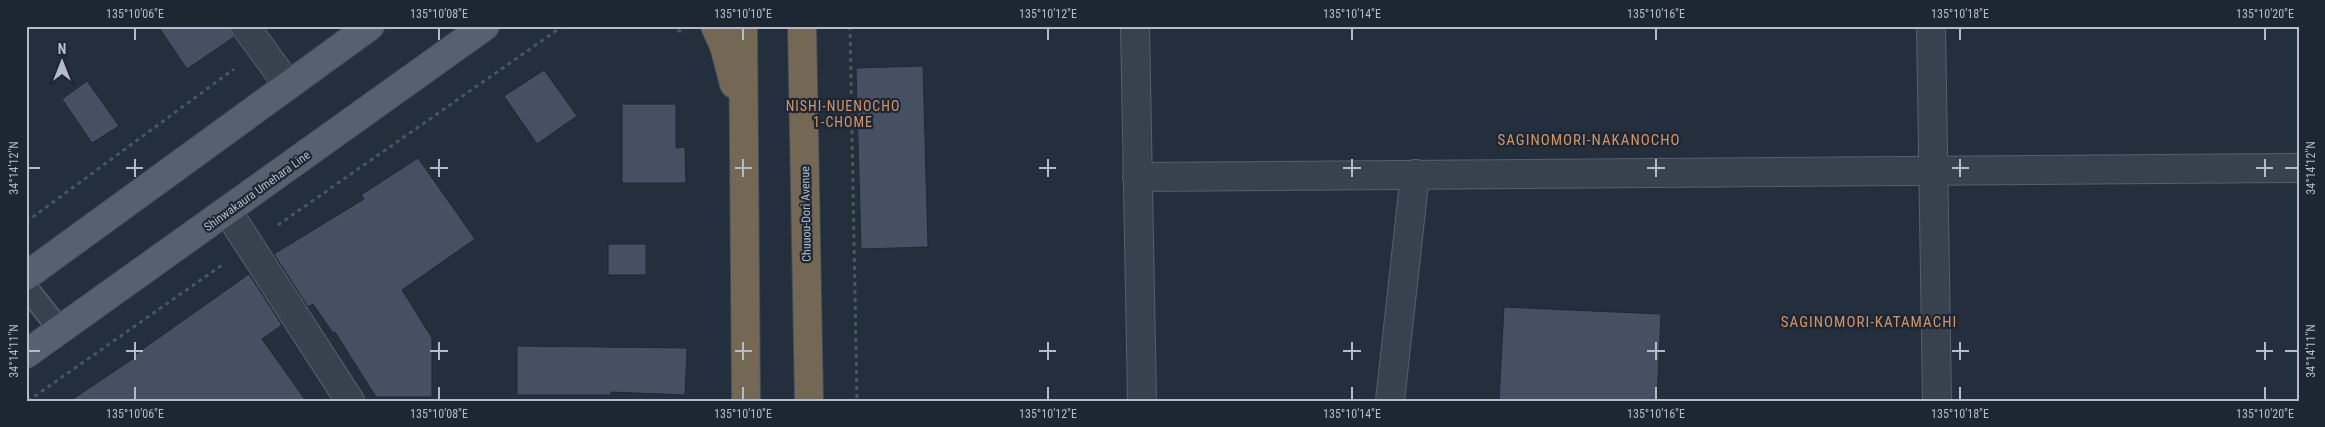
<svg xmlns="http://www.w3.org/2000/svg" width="2325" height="427" viewBox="0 0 2325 427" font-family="'Roboto Condensed',sans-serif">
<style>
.building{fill:#455162;stroke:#1f2835}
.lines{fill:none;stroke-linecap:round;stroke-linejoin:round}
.lane-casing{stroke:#565f6c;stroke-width:24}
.street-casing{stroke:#565f6c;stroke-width:30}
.primary-casing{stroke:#414a57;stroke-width:30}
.highway-casing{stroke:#434c59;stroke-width:30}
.path{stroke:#44595c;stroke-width:3;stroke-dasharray:4 4;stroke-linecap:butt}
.lane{stroke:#38414e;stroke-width:21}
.street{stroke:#38414e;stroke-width:28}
.primary{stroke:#56606e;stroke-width:28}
.highway{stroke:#746855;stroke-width:28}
.ticks{fill:none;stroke:#b4bcc9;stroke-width:2}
.labels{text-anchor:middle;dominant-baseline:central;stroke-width:4.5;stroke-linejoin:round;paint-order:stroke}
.street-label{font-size:12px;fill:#b4bcc9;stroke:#1d2633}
.neighbourhood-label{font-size:14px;letter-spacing:1px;fill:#d59563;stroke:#1d2633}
.quarter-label{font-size:15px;letter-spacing:1px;fill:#d59563;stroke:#1d2633}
.neatline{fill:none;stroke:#b4bcc9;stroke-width:2}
.ticks-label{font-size:12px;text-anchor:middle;fill:#b4bcc9}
</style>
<rect width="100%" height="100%" fill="#242f3e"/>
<g class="building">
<path d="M 158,26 L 230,26 L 234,37 L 187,69 Z"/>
<path d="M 923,66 L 928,247 L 861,249 L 856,68 Z"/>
<path d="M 544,70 L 577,116 L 537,144 L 504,96 Z"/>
<path d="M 87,81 L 119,126 L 92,143 L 62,99 Z"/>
<path d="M 622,104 L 676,104 L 676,148 L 685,147 L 686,183 L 622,183 Z"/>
<path d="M 418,158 L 475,239 L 402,290 L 432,338 L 432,397 L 376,397 L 335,332 L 333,333 L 313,304 L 308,307 L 274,254 L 364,199 L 361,195 Z"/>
<rect x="608" y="244" width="38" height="31"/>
<path d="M 249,274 L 282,325 L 262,339 L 306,401 L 70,401 L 134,358 L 133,356 Z"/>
<path d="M 1504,307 L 1661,314 L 1657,401 L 1499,401 Z"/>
<path d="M 517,346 L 687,348 L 685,395 L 611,392 L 611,395 L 517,395 Z"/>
</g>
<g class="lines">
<defs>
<path id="lane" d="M 26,287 L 59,329"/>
<g id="street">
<path d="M 245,26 L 288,85"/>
<path d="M 1135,26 L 1142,401"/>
<path d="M 1931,26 L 1937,401"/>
<path d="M 1137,177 L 2299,168"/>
<path d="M 228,212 L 350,401"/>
<path d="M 1390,401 L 1415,174"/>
</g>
<g id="primary">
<path d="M 26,276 L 370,26"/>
<path d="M 26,354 L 485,26"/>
</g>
<g id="highway">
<path d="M 715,26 L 724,46 L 734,84"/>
<path d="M 743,26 L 746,401"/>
<path d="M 802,26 L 809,401"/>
</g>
</defs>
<use href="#lane" class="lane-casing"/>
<use href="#street" class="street-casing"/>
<use href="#primary" class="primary-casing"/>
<use href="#highway" class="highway-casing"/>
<g class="path">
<path d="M 671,26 L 681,32"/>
<path d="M 850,26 L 857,401"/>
<path d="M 26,222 L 234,69"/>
<path d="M 278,225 L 563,26"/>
<path d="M 28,401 L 222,265"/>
</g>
<use href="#lane" class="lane"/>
<use href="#street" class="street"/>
<use href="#primary" class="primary"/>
<use href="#highway" class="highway"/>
</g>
<path class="ticks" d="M 135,28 L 135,40M 439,28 L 439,40M 743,28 L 743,40M 1048,28 L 1048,40M 1352,28 L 1352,40M 1656,28 L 1656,40M 1960,28 L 1960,40M 2265,28 L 2265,40M 135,159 L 135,177M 439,159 L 439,177M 743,159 L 743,177M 1048,159 L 1048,177M 1352,159 L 1352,177M 1656,159 L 1656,177M 1960,159 L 1960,177M 2265,159 L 2265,177M 28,168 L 40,168M 126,168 L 143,168M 430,168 L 448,168M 735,168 L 752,168M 1039,168 L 1056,168M 1343,168 L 1361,168M 1647,168 L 1665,168M 1952,168 L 1969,168M 2256,168 L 2273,168M 2285,168 L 2298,168M 135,342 L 135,360M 439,342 L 439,360M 743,342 L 743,360M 1048,342 L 1048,360M 1352,342 L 1352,360M 1656,342 L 1656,360M 1960,342 L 1960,360M 2265,342 L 2265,360M 28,351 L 40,351M 126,351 L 143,351M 430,351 L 448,351M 735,351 L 752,351M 1039,351 L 1056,351M 1343,351 L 1361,351M 1647,351 L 1665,351M 1952,351 L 1969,351M 2256,351 L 2273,351M 2285,351 L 2298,351M 135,387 L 135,400M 439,387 L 439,400M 743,387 L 743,400M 1048,387 L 1048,400M 1352,387 L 1352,400M 1656,387 L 1656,400M 1960,387 L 1960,400M 2265,387 L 2265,400"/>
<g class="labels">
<g class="street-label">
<text transform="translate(257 191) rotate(-36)">Shinwakaura Umehara Line</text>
<text transform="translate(806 214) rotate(-91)">Chuuou-Dori Avenue</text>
</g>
<g class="neighbourhood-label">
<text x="843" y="106">NISHI-NUENOCHO<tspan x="843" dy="16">1-CHOME</tspan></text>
</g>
<g class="quarter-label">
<text x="1589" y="140">SAGINOMORI-NAKANOCHO</text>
<text x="1869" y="322">SAGINOMORI-KATAMACHI</text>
</g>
</g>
<rect width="2325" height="427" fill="none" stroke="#1d2633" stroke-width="55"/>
<g transform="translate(62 62)" stroke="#1d2633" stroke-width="4" paint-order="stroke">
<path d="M0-4L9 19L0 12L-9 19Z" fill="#b4bcc9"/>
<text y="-8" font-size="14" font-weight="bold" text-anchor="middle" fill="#b4bcc9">N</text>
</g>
<rect x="28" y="28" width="2270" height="372" class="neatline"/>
<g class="ticks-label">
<text x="135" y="18">135°10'06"E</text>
<text x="439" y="18">135°10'08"E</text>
<text x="743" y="18">135°10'10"E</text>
<text x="1048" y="18">135°10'12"E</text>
<text x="1352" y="18">135°10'14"E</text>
<text x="1656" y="18">135°10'16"E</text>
<text x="1960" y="18">135°10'18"E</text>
<text x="2265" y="18">135°10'20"E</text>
<text transform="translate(14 168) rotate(-90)" y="4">34°14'12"N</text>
<text transform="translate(2311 168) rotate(-90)" y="4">34°14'12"N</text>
<text transform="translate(14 351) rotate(-90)" y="4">34°14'11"N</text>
<text transform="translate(2311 351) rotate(-90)" y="4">34°14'11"N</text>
<text x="135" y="418">135°10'06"E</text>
<text x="439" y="418">135°10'08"E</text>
<text x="743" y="418">135°10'10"E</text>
<text x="1048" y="418">135°10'12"E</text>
<text x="1352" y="418">135°10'14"E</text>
<text x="1656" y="418">135°10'16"E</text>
<text x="1960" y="418">135°10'18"E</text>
<text x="2265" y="418">135°10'20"E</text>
</g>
</svg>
